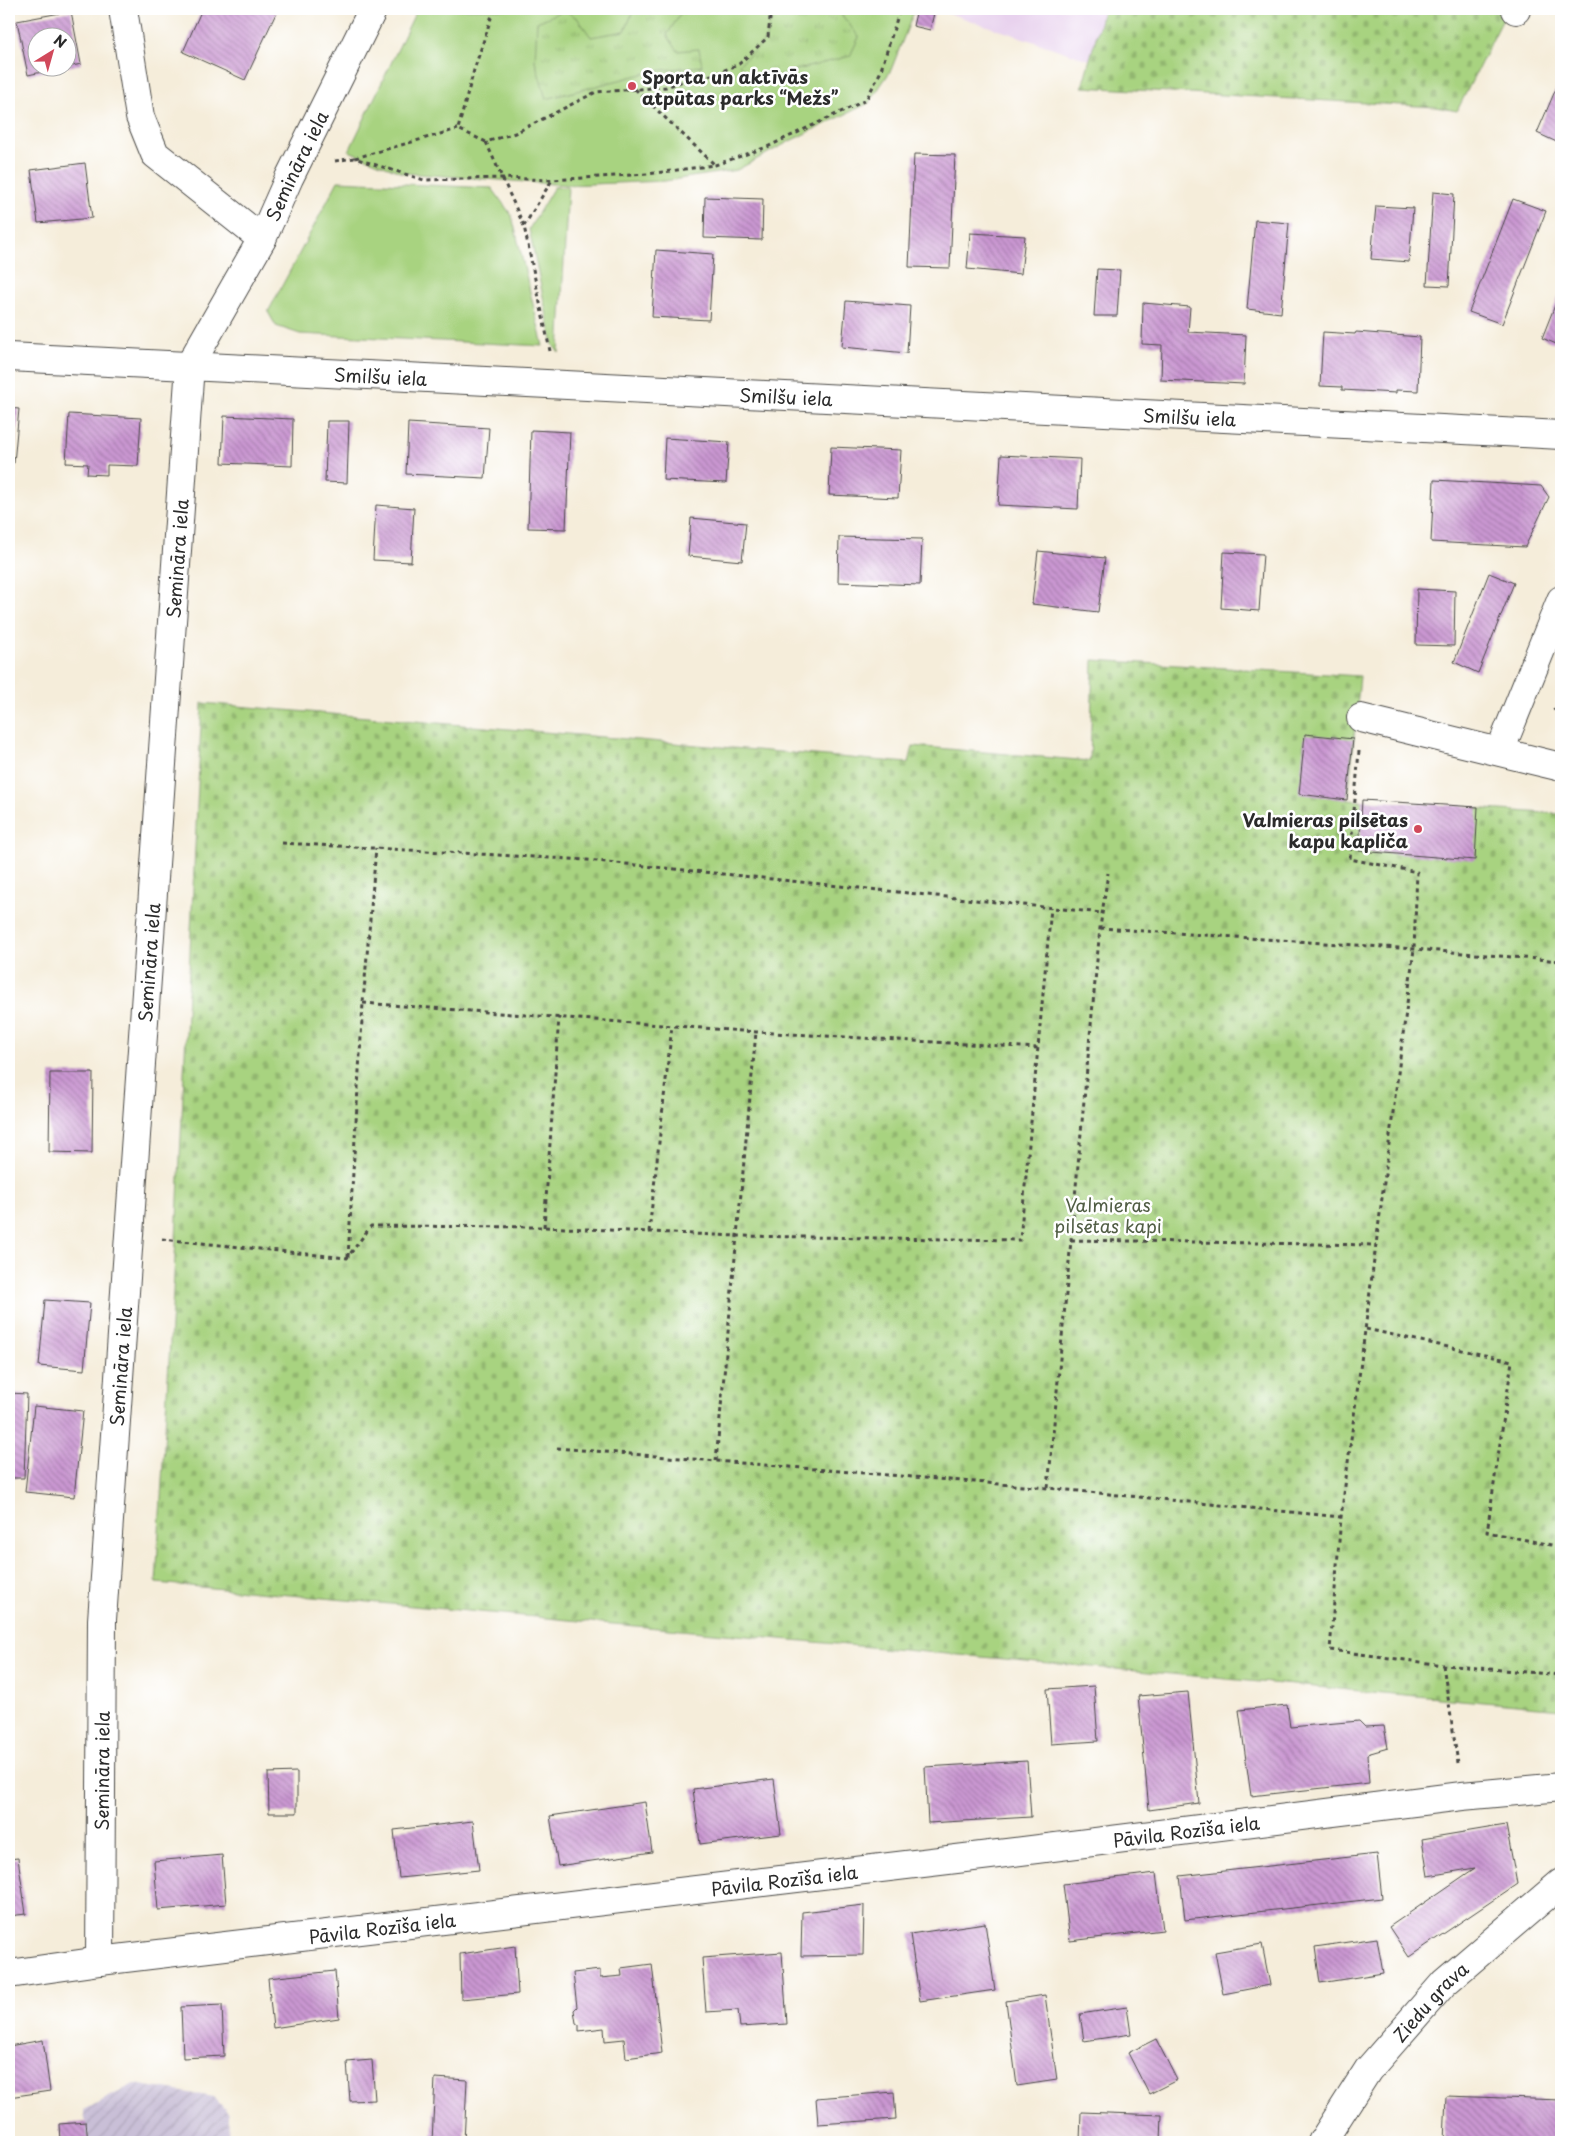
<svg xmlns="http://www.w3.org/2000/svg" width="1570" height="2151" viewBox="0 0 1570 2151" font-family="'Playpen Sans',sans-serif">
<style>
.built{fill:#e8d2ee}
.industrial{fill:url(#industrial-furrows)}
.green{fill:#a8d380;stroke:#6a7f56}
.cemetery{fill:url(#cemetery-stones);stroke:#6a7f56}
.park{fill:url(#park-tufts);stroke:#6a7f56}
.building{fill:url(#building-back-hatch)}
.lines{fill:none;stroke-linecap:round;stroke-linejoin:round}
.minor-casing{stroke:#494845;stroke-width:30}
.path{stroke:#494845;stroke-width:3;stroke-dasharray:4 4;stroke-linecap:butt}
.minor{stroke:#fff;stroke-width:28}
.poi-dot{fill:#d1495b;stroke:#fff;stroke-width:2}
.labels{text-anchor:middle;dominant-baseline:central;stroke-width:5;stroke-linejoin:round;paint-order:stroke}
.poi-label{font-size:18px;font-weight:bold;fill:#2b2b2b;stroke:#fff;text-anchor:start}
.street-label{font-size:18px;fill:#2b2b2b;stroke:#fff}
.park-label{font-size:18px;fill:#505d44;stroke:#fff}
</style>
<defs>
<pattern id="industrial-furrows" width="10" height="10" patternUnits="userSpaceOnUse" patternTransform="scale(1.25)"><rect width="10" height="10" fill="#c9bfd7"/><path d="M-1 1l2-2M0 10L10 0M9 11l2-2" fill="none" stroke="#ada4b9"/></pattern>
<pattern id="cemetery-stones" width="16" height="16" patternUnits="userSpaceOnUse" patternTransform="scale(1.25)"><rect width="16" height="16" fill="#a8d380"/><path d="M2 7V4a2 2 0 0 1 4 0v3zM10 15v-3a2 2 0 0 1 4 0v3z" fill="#91b56f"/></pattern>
<pattern id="park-tufts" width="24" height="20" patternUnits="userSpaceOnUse" patternTransform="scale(1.25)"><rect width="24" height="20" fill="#a8d380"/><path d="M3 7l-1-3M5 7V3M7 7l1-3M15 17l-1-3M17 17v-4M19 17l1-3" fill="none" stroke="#91b56f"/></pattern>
<pattern id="building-back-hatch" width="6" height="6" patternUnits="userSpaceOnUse" patternTransform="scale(1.25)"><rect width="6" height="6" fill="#ca97d2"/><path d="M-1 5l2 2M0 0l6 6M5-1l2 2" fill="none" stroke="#a47bab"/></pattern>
</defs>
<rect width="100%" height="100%" fill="#fff"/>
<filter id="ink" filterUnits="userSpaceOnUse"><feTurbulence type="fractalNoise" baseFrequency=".02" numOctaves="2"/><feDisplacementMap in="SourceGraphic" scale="10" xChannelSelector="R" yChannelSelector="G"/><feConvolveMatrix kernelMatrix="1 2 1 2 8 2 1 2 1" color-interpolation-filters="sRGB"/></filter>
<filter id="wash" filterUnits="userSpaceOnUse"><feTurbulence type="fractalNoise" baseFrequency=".0096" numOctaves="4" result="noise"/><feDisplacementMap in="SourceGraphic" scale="20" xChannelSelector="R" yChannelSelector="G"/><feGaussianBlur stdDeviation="1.12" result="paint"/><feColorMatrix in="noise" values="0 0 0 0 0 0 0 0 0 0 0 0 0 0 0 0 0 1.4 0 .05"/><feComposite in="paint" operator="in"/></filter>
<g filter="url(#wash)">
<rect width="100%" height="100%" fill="#f5edda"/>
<path class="built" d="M 936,9 L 1104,9 L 1089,60 Z"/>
<path class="industrial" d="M 134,2084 L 214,2097 L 229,2114 L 228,2142 L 88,2142 L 84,2110 Z"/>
<g class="green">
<path d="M 417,9 L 915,9 L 891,70 L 869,103 L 792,140 L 737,170 L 665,181 L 567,185 L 403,173 L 349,151 Z"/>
<path d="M 338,181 L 492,188 L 512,216 L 543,346 L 300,334 L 276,326 L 268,312 Z"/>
<path d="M 554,187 L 568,187 L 559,353 L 553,345 L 529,229 Z"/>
</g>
<g class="cemetery">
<path d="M 1104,9 L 1506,9 L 1503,19 L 1457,111 L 1436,107 L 1082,87 Z"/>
<path d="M 1093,660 L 1360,676 L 1348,800 L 1561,814 L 1561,1709 L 156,1583 L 176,1240 L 202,703 L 909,763 L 913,746 L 1090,761 Z"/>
</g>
<g class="park">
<path d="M 634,9 L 683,9 L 667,35 L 678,51 L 699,49 L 702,66 L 654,71 L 546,99 L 535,61 L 537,22 L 565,10 L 578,19 L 591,37 L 625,31 Z"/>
<path d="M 768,9 L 837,9 L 859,37 L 850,56 L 755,81 L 739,64 C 760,46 774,39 768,9 Z"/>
</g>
<g id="blocks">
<g class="building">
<path d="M 202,9 L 278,9 L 245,80 L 183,52 Z"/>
<path d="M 917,9 L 935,9 L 930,30 L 913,26 Z"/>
<path d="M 71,11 L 81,64 L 68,67 L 68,38 L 38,38 L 38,68 L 60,68 L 28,75 L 17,21 Z"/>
<path d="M 1561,77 L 1561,144 L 1537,133 Z"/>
<path d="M 914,154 L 955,155 L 950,268 L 909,267 Z"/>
<path d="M 85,163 L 92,218 L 38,223 L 31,170 Z"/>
<path d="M 1433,192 L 1454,194 L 1449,286 L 1427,285 Z"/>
<path d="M 705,197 L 763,199 L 762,240 L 704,238 Z"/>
<path d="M 1513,199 L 1546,211 L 1502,324 L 1469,312 Z"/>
<path d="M 1376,206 L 1413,208 L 1409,262 L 1371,259 Z"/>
<path d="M 1255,220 L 1289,223 L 1281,313 L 1247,309 Z"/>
<path d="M 970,233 L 1025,236 L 1021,274 L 967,269 Z"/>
<path d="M 656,250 L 713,254 L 709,320 L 652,317 Z"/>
<path d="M 1097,269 L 1120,270 L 1117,316 L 1094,316 Z"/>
<path d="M 1561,290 L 1561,346 L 1542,338 Z"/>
<path d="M 846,301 L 910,306 L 907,353 L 842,347 Z"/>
<path d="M 1143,303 L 1190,307 L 1188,332 L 1246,335 L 1244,384 L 1161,380 L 1162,345 L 1142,344 Z"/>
<path d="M 1323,332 L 1355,334 L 1356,332 L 1420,337 L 1418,391 L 1396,390 L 1396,393 L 1342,390 L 1342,387 L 1320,386 Z"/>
<path d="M 9,408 L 19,409 L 14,463 L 9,463 Z"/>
<path d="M 69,414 L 141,418 L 138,466 L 107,465 L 107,475 L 87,474 L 88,464 L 66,463 Z"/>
<path d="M 224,416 L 293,419 L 292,466 L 222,463 Z"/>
<path d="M 327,421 L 349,421 L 347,483 L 325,482 Z"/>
<path d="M 408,423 L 489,428 L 485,478 L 406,474 Z"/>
<path d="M 531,430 L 570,432 L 566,529 L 528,528 Z"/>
<path d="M 665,438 L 729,442 L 726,483 L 663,480 Z"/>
<path d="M 831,447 L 901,450 L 898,498 L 829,495 Z"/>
<path d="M 1001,455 L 1080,459 L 1078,509 L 998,505 Z"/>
<path d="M 1434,480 L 1541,486 L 1549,497 L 1525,547 L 1431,542 Z"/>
<path d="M 376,505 L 414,508 L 411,562 L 373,560 Z"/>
<path d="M 691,518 L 746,523 L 742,561 L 688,556 Z"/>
<path d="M 839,537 L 922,539 L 920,585 L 838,582 Z"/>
<path d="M 1038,551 L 1105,558 L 1098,612 L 1032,604 Z"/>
<path d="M 1224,552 L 1263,554 L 1259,611 L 1221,608 Z"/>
<path d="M 1489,573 L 1514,583 L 1478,673 L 1454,662 Z"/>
<path d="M 1417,589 L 1455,591 L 1454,646 L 1416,645 Z"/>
<path d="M 1305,734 L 1353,739 L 1347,800 L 1299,794 Z"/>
<path d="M 1362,800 L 1478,807 L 1475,860 L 1359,851 Z"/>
<path d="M 50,1073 L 93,1073 L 92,1153 L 49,1152 Z"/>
<path d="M 45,1300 L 90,1303 L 84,1370 L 39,1366 Z"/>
<path d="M 9,1393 L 27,1394 L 24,1478 L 9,1478 Z"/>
<path d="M 34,1406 L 83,1411 L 74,1497 L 25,1492 Z"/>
<path d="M 1094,1686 L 1098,1741 L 1051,1744 L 1047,1689 Z"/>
<path d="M 1188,1692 L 1199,1803 L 1149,1810 L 1138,1696 Z"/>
<path d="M 1287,1705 L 1290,1727 L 1359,1721 L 1365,1727 L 1384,1726 L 1388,1748 L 1367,1754 L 1369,1783 L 1251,1796 L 1239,1710 Z"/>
<path d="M 1027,1761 L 1031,1817 L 928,1823 L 925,1767 Z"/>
<path d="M 297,1772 L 297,1813 L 269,1813 L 268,1773 Z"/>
<path d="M 774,1779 L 781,1834 L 700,1844 L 693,1789 Z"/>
<path d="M 645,1802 L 652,1852 L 558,1866 L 550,1816 Z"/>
<path d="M 473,1821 L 479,1870 L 399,1878 L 394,1830 Z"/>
<path d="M 1506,1825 L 1517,1884 L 1409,1957 L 1389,1927 L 1475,1868 L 1428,1876 L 1422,1839 Z"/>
<path d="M 1377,1854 L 1382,1898 L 1185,1920 L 1180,1876 Z"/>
<path d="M 222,1855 L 226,1904 L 158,1910 L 154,1861 Z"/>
<path d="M 18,1858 L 26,1914 L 9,1916 L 9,1859 Z"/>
<path d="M 1156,1873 L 1163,1930 L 1070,1941 L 1063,1884 Z"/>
<path d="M 864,1905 L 863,1955 L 801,1956 L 802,1912 Z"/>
<path d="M 985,1923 L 995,1990 L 920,2001 L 910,1934 Z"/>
<path d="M 1377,1938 L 1383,1973 L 1320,1983 L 1315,1947 Z"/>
<path d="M 1262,1944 L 1270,1985 L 1223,1994 L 1215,1952 Z"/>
<path d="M 515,1946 L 518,1994 L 461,1999 L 460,1954 Z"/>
<path d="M 782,1952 L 787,2024 L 740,2027 L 738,2010 L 706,2012 L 702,1958 Z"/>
<path d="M 652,1964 L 662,2053 L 626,2058 L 624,2039 L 605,2041 L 604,2028 L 579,2031 L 579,2025 L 576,2023 L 574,2010 L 577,2007 L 573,1973 L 600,1970 L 600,1978 L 622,1976 L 621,1968 Z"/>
<path d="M 335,1971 L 339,2018 L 273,2028 L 268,1978 Z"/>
<path d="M 1045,1995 L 1057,2080 L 1017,2086 L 1006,2001 Z"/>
<path d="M 222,2005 L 224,2056 L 183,2058 L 181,2007 Z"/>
<path d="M 1127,2007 L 1131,2034 L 1084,2041 L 1080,2014 Z"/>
<path d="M 1156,2039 L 1177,2080 L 1149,2094 L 1128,2053 Z"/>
<path d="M 43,2040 L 50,2091 L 9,2097 L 9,2046 Z"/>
<path d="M 372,2060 L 375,2100 L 350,2101 L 347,2062 Z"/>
<path d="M 435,2078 L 467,2080 L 464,2142 L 432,2142 Z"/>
<path d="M 894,2092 L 896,2119 L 818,2124 L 816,2098 Z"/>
<path d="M 1446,2096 L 1561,2100 L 1561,2142 L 1444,2142 Z"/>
<path d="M 1081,2112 L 1162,2115 L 1161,2142 L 1080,2142 Z"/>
<path d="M 86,2122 L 88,2142 L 60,2142 L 59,2124 Z"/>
</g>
</g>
</g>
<g filter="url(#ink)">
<use href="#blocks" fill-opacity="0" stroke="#494845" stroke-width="1"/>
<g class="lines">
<defs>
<g id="minor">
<path d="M 123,9 L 140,117 L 155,154 L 262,239"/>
<path d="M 1516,10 L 1516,9"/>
<path id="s1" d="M 9,357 L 1561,435"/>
<path d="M 1361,718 L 1561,767"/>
<path d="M 1500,751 L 1561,600"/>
<path id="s2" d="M 100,1961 L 102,1620 L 190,365 L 262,239 L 289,178 L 373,9"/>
<path id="s3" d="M 9,1974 L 100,1961 L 990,1855 L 1462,1796 L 1561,1787"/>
<path id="s4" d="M 1322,2142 L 1368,2070 L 1444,1983 L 1561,1883"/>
</g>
</defs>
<use href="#minor" class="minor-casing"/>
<g class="path">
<path d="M 494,9 L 474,70 L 458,129 L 486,142 L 515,133 L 596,92 L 666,87 L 692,78 L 713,75 L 739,64 L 768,37 L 770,19 L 768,9"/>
<path d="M 635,89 L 715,165"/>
<path d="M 486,142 L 524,226 L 550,351"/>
<path d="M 355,158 L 458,129"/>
<path d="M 335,161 L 354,158 L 424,180 L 502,178 L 552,180 L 648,174 L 715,165 L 767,147 L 866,100 L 880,73 L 900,9"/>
<path d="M 524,226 L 552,180"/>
<path d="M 1553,710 L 1561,706"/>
<path d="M 1359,751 L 1350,859 L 1417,872 L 1414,949 L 1341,1517 L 1330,1650 L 1443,1665 L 1561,1675"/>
<path d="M 282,843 L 587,860 L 1102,913"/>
<path d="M 1100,928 L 1414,949 L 1561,961"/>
<path d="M 363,1003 L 756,1032 L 1038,1048"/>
<path d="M 544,1227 L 559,1017"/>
<path d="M 649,1232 L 672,1026"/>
<path d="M 162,1239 L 347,1258 L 371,1226 L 544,1227 L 736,1236 L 1020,1240 L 1051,908"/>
<path d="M 1071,1240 L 1376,1245"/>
<path d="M 348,1257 L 363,1003 L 376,848"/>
<path d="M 1366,1329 L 1512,1361 L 1487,1532 L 1561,1547"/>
<path d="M 557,1448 L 1048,1488 L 1341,1517"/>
<path d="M 716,1461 L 756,1032"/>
<path d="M 1048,1488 L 1100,928 L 1108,873"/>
<path d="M 1443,1665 L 1458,1763"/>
</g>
<use href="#minor" class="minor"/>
</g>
</g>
<g class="poi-dot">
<circle cx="632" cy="86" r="5"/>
<circle cx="1418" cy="829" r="5"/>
</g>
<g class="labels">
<g class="poi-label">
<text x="642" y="76">Sporta un aktīvās<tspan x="642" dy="21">atpūtas parks “Mežs”</tspan></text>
<text x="1408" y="819" text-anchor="end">Valmieras pilsētas<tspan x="1408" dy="21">kapu kapliča</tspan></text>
</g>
<g class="street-label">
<text stroke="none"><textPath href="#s2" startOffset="1825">Semināra iela</textPath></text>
<text stroke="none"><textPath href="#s1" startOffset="372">Smilšu iela</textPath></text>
<text stroke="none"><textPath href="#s1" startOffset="778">Smilšu iela</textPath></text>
<text stroke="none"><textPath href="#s1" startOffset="1182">Smilšu iela</textPath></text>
<text stroke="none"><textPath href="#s2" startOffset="1405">Semināra iela</textPath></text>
<text stroke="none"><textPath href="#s2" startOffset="1000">Semināra iela</textPath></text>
<text stroke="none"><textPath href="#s2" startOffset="595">Semināra iela</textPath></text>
<text stroke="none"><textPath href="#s2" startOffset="190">Semināra iela</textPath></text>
<text stroke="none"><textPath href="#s3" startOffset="1186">Pāvila Rozīša iela</textPath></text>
<text stroke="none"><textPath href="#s3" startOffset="781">Pāvila Rozīša iela</textPath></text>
<text stroke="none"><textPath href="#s3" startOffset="376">Pāvila Rozīša iela</textPath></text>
<text stroke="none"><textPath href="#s4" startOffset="178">Ziedu grava</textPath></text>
</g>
<g class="park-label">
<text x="1108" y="1204">Valmieras<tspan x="1108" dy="21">pilsētas kapi</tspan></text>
</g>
</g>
<rect width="1570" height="2151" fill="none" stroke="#fff" stroke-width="30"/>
<g transform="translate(52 52) rotate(37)"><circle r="24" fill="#ffffff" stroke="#aaaaaa"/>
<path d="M0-4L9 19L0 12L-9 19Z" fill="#d1495b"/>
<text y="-8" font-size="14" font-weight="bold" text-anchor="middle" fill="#2b2b2b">N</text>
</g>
</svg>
